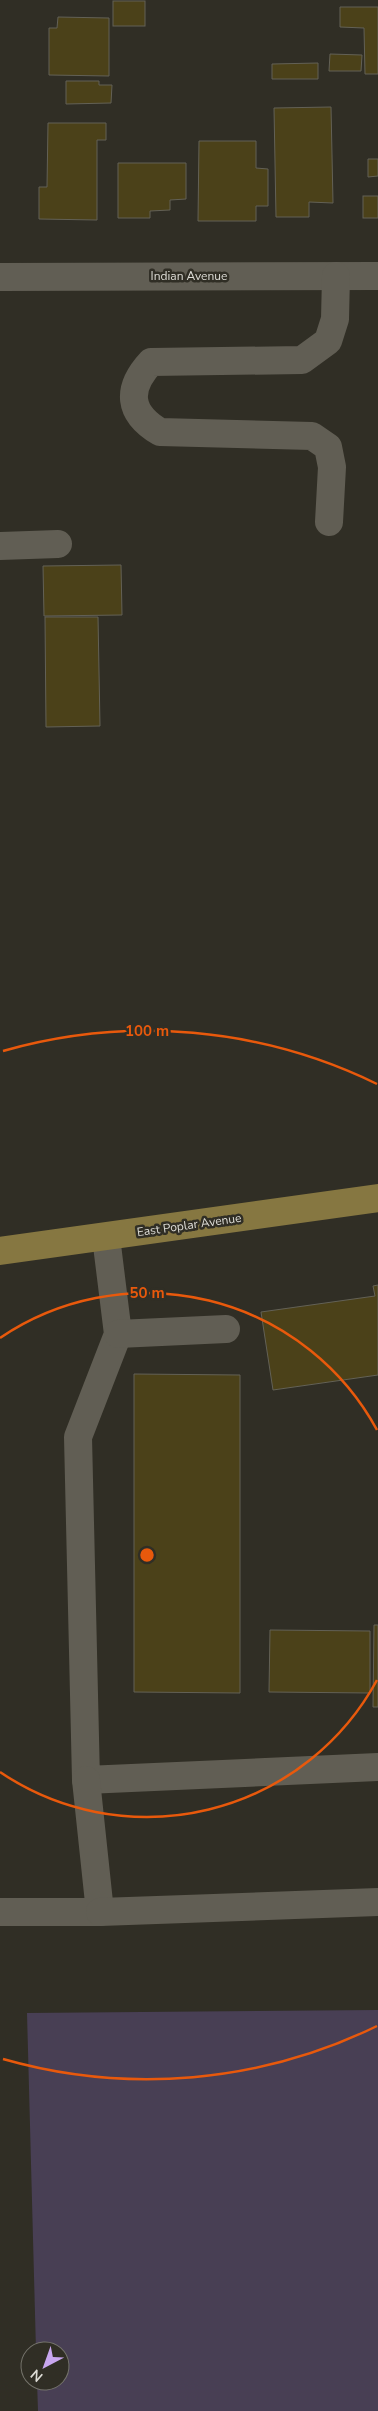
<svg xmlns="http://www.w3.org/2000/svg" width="378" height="2411" viewBox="0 0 378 2411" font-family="'Nunito Sans',sans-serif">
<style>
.green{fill:#483f54}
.building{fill:#4b4119;stroke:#636156}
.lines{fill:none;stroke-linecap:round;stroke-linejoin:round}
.minor{stroke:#615e54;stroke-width:28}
.major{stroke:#867741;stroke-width:28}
.ring{fill:none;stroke:#e8590c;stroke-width:2.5}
.labels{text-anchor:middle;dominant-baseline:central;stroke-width:5;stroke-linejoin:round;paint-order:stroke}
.street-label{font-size:12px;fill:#dddcd6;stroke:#302e25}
.centre{fill:#e8590c;stroke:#302e25;stroke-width:2.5}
.ring-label{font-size:15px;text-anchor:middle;font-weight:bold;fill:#e8590c;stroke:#302e25;stroke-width:5;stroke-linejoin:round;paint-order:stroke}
</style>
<rect width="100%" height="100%" fill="#302e25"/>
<path class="green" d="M 378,2010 L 378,2411 L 38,2411 L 37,2381 L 60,2381 L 60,2351 L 36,2351 L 27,2013 Z"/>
<g class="building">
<rect x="113" y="1" width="32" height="25"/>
<path d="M 340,7 L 378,7 L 378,74 L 365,74 L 364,28 L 340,27 Z"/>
<path d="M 58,17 L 109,18 L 109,76 L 49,75 L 49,28 L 57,28 Z"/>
<path d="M 330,54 L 362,55 L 361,71 L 329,71 Z"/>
<path d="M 318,63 L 318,79 L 272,79 L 272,64 Z"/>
<path d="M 66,81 L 99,81 L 99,85 L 112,85 L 111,103 L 66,104 Z"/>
<path d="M 331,107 L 333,203 L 309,202 L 309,217 L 276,217 L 274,108 Z"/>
<path d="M 48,123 L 106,123 L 106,140 L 97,140 L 97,220 L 39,219 L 39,187 L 47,187 Z"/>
<path d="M 199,141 L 256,141 L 256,168 L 268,169 L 268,206 L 256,206 L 256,221 L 198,221 Z"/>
<path d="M 368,159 L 378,159 L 378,176 L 368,177 Z"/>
<path d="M 118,163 L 186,163 L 186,199 L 170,200 L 170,210 L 150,211 L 150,218 L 118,218 Z"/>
<rect x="363" y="196" width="15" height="22"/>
<path d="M 121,565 L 122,615 L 44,616 L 43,566 Z"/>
<path d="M 45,617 L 98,617 L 100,726 L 46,727 Z"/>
<path d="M 378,1285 L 378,1375 L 273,1390 L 261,1312 L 375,1296 L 373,1286 Z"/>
<path d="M 134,1374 L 240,1375 L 240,1693 L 134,1692 Z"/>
<path d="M 374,1625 L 378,1625 L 378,1707 L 373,1707 Z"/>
<path d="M 270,1630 L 370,1631 L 370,1693 L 269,1692 Z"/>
</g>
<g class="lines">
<g class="minor">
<path d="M 0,277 L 378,276"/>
<path d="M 329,522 L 332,467 L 328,447 L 312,436 L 160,432 C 128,413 126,389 151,362 L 302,360 L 328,341 L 335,319 L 336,276"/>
<path d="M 0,546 L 58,544"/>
<path d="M 106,1237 L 118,1334 L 78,1437 L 86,1780 L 378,1767"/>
<path d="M 118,1334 L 226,1329"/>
<path d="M 0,1912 L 100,1912 L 86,1780"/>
<path d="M 100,1912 L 378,1902"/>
</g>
<path class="major" d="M 0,1251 L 378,1198"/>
</g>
<g class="ring">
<path d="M377 1680A262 262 0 0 1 0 1772M0 1338A262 262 0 0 1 377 1430"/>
<path d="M377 2026A524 524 0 0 1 3 2059M3 1051A524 524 0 0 1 377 1084"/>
</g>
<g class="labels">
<g class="street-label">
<text x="189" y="276">Indian Avenue</text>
<text transform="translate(189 1225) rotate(-8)">East Poplar Avenue</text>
</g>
</g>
<circle cx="147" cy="1555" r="8" class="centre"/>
<g class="ring-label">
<text x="147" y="1036">100 m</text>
<text x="147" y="1298">50 m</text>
</g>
<g transform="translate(45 2366) rotate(221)"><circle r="24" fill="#302e25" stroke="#75746c"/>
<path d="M0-4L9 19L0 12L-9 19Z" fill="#c8a6ef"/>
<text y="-8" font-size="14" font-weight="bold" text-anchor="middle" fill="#dddcd6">N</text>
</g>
</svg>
